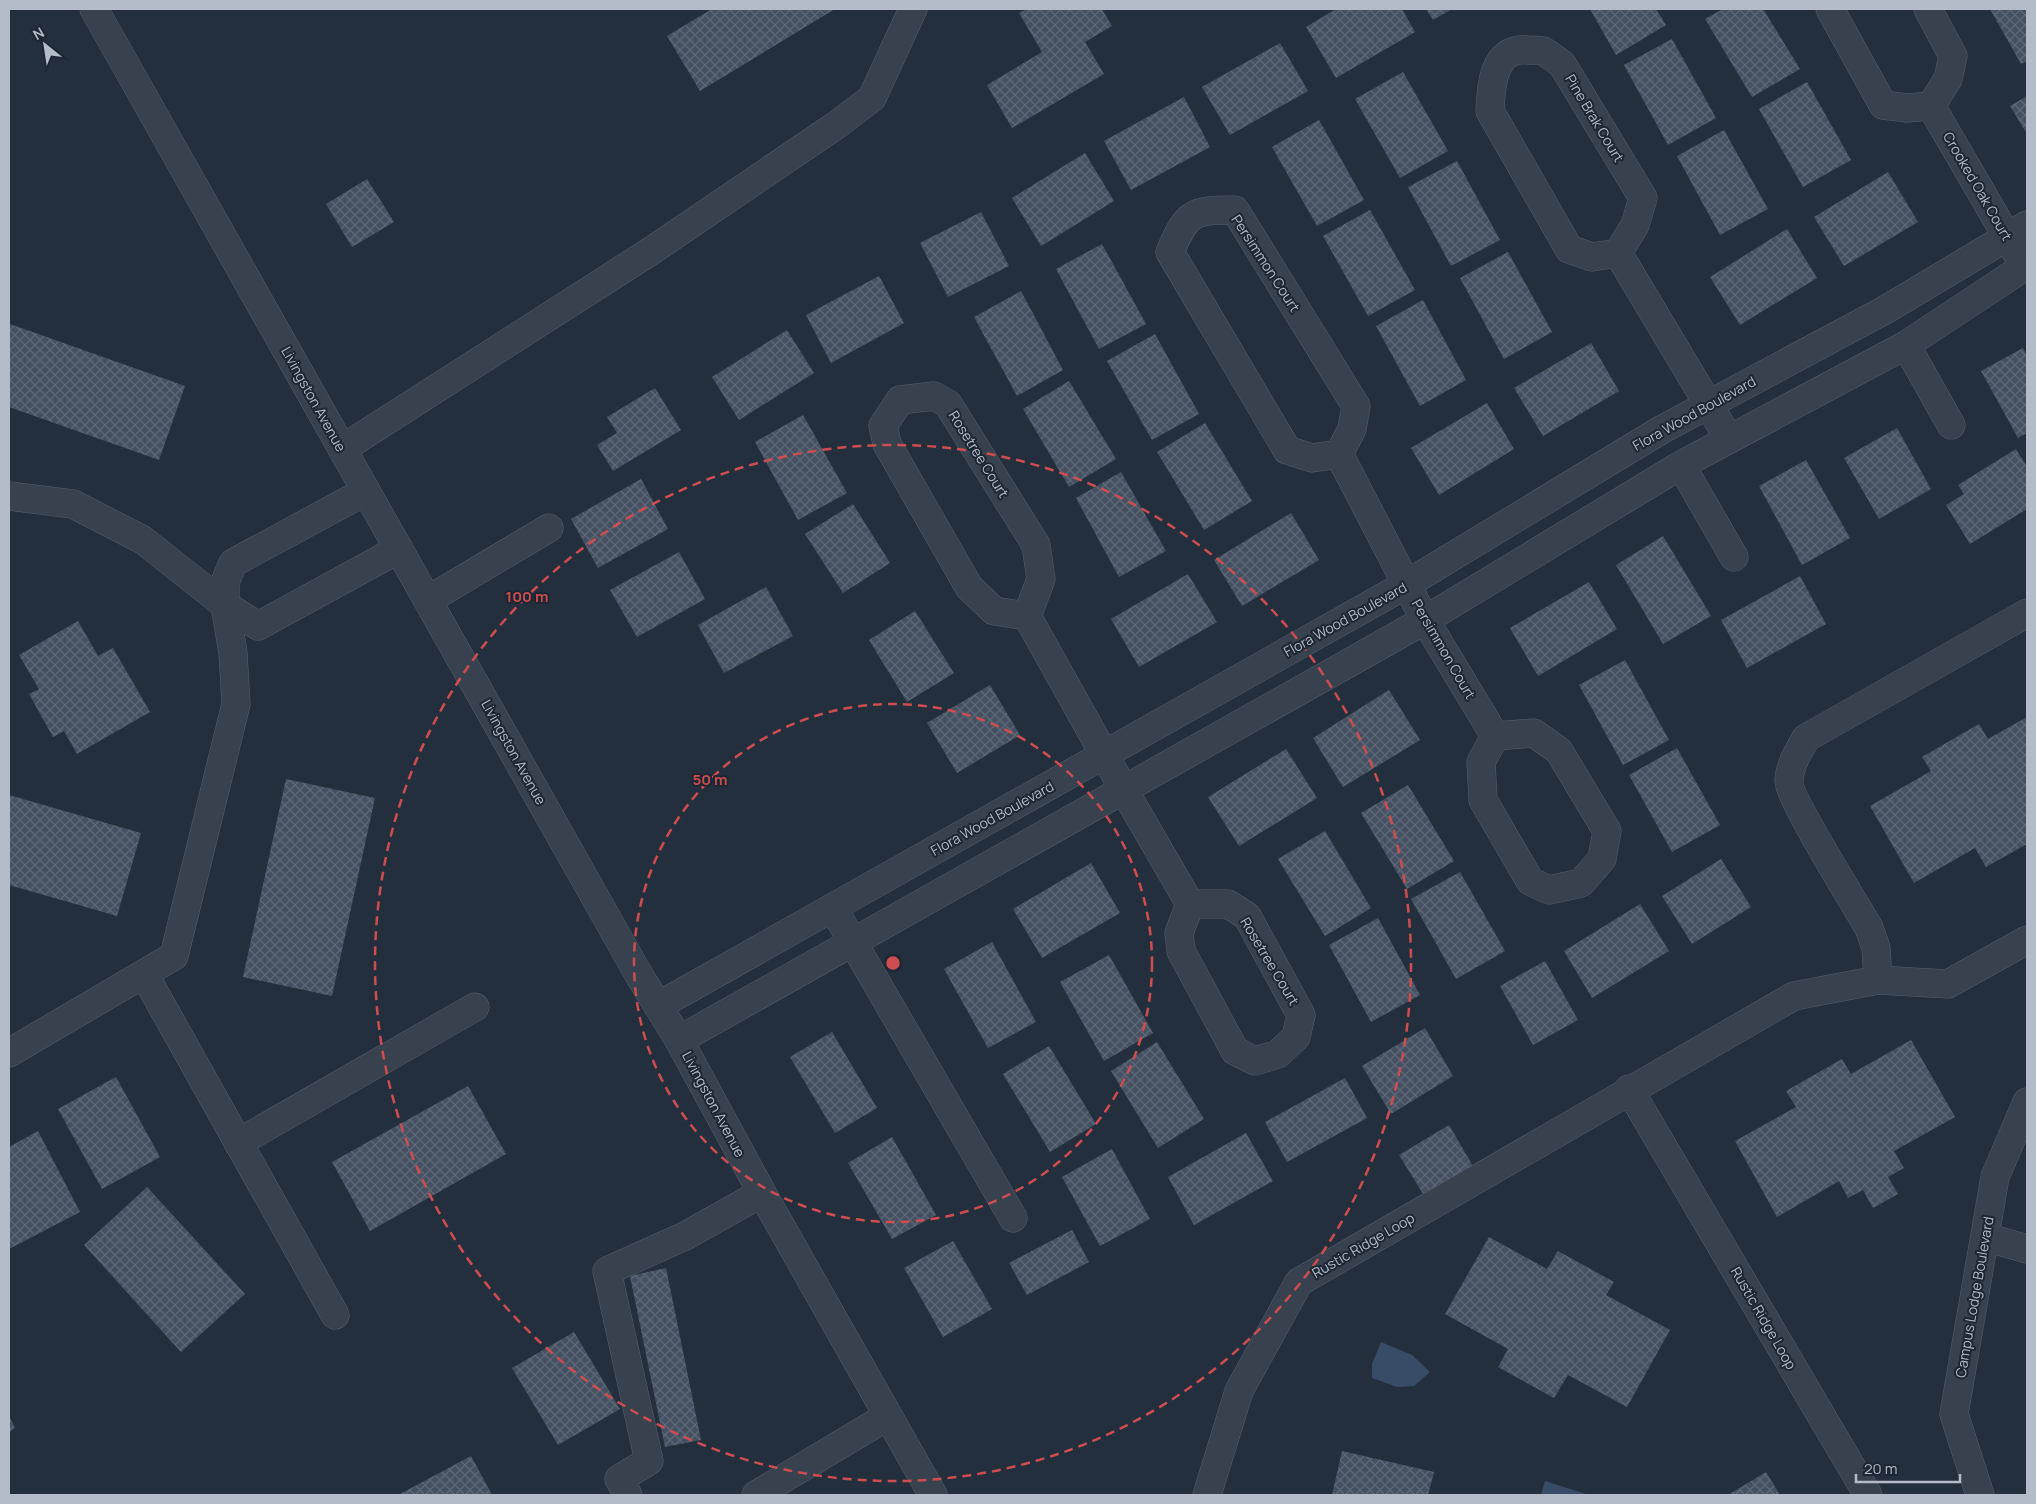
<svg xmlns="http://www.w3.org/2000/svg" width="2036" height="1504" viewBox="0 0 2036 1504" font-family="Manrope,sans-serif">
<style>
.water{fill:#394c67}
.building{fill:url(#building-cross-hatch)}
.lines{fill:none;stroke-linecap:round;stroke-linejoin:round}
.minor-casing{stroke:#565f6c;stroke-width:29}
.minor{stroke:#38414e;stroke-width:28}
.ring{fill:none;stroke:#ce4d50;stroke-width:2.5;stroke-dasharray:9 6}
.labels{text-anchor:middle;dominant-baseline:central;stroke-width:4;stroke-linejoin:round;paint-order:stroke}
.street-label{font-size:14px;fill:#b4bcc9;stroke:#1d2633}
.centre{fill:#ce4d50;stroke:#1d2633;stroke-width:2.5}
.ring-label{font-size:15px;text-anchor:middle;font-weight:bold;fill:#ce4d50;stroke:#1d2633;stroke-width:4;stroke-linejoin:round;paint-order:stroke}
</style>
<defs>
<pattern id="building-cross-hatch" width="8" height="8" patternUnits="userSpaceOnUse" patternTransform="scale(1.25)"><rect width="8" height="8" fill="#455162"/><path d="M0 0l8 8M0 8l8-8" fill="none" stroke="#5d6877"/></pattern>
</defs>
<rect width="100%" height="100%" fill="#242f3e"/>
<g class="water">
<path d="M 1381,1342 L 1412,1355 L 1430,1372 L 1414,1386 L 1397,1387 L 1372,1378 L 1372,1364 Z"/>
<path d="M 1545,1481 L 1589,1495 L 1541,1495 Z"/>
</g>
<g class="building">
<path d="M 712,9 L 835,9 L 700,91 L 667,36 Z"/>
<path d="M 1027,9 L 1102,9 L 1112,26 L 1085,42 L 1104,74 L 1012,128 L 987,85 L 1042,52 L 1019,13 Z"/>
<path d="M 1336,9 L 1402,9 L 1415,32 L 1336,78 L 1306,27 Z"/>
<path d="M 1426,9 L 1452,9 L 1433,20 Z"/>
<path d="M 1590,9 L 1656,9 L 1666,25 L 1616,55 Z"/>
<path d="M 1723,9 L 1763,9 L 1800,69 L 1752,97 L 1705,19 Z"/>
<path d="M 1990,9 L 2027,9 L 2027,61 L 2021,64 Z"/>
<path d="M 1672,39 L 1716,118 L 1668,145 L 1624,65 Z"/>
<path d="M 1280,43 L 1308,91 L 1230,135 L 1202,87 Z"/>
<path d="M 1403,72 L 1448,151 L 1400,178 L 1355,99 Z"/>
<path d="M 1807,82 L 1851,160 L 1803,187 L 1759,109 Z"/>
<path d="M 2027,96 L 2027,134 L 2010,106 Z"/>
<path d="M 1184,97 L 1210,147 L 1131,190 L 1104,141 Z"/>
<path d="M 1319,120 L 1364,200 L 1317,226 L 1272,147 Z"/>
<path d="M 1724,130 L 1768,209 L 1720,235 L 1677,156 Z"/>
<path d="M 1085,153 L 1114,201 L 1041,246 L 1012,198 Z"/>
<path d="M 1457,161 L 1500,240 L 1451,266 L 1408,187 Z"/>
<path d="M 1888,172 L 1918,222 L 1844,266 L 1814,217 Z"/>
<path d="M 367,179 L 394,222 L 352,247 L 326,204 Z"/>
<path d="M 1370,210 L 1415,290 L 1368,316 L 1323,236 Z"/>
<path d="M 981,212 L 1009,266 L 948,297 L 920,243 Z"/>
<path d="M 1787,229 L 1817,278 L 1740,325 L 1710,277 Z"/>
<path d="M 1102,244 L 1146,324 L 1099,349 L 1056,269 Z"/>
<path d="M 1508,252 L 1552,332 L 1504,359 L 1460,278 Z"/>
<path d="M 879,276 L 904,323 L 831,363 L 806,315 Z"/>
<path d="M 1021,291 L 1063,370 L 1017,396 L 974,317 Z"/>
<path d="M 1423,300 L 1466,380 L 1420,406 L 1376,326 Z"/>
<path d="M 10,324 L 185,386 L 159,460 L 9,407 Z"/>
<path d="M 787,330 L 814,373 L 739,420 L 712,377 Z"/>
<path d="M 1155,334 L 1199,414 L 1152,440 L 1107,361 Z"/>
<path d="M 1591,343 L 1619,391 L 1543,436 L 1514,388 Z"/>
<path d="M 2023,348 L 2027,356 L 2027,433 L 2018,438 L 1981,371 Z"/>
<path d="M 1069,381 L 1116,459 L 1069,487 L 1023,409 Z"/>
<path d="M 655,388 L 681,430 L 613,471 L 597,445 L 617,433 L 607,417 Z"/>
<path d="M 1487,403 L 1514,449 L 1439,495 L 1411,448 Z"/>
<path d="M 803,415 L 847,493 L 798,520 L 755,442 Z"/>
<path d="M 1205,423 L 1252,501 L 1204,530 L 1157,452 Z"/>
<path d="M 1897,428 L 1931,489 L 1879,519 L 1844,458 Z"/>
<path d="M 2016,449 L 2027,467 L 2027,509 L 1970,544 L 1946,505 L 1964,494 L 1958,485 Z"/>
<path d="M 1806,460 L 1850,538 L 1802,565 L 1759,486 Z"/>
<path d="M 1121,472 L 1166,551 L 1119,577 L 1076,498 Z"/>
<path d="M 641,479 L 668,529 L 598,568 L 571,519 Z"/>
<path d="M 853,504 L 890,563 L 843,593 L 805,534 Z"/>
<path d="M 1291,513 L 1319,560 L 1242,606 L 1214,560 Z"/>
<path d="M 1663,536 L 1711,616 L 1663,644 L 1616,565 Z"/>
<path d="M 679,552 L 705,599 L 637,637 L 610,590 Z"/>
<path d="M 1188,574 L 1217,622 L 1139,667 L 1111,619 Z"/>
<path d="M 1800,576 L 1826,624 L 1747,668 L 1721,620 Z"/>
<path d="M 1589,582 L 1617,629 L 1538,676 L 1510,628 Z"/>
<path d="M 766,587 L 793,636 L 724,673 L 698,625 Z"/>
<path d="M 915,611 L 954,673 L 907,702 L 869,640 Z"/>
<path d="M 78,621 L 98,656 L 113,648 L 150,712 L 77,754 L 64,731 L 53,737 L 29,694 L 39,689 L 19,655 Z"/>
<path d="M 1625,660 L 1669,740 L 1623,765 L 1579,685 Z"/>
<path d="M 990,685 L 1020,735 L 957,773 L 927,723 Z"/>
<path d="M 1389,690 L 1420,740 L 1343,787 L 1313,738 Z"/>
<path d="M 2027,717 L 2027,844 L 1986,867 L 1975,848 L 1914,883 L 1870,806 L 1931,771 L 1922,757 L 1979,724 L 1988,739 Z"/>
<path d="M 1677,748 L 1720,825 L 1672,852 L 1629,775 Z"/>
<path d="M 1286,749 L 1317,798 L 1239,846 L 1208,797 Z"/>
<path d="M 286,779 L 375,798 L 332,996 L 243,977 Z"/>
<path d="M 1408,785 L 1454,861 L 1407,889 L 1361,813 Z"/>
<path d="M 9,795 L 141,833 L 117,916 L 9,885 Z"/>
<path d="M 1325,831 L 1371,908 L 1325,936 L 1278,859 Z"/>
<path d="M 1721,859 L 1751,907 L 1692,944 L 1662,896 Z"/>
<path d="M 1091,863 L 1120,913 L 1042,958 L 1013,909 Z"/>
<path d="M 1460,872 L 1505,951 L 1456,979 L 1411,899 Z"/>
<path d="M 1640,904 L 1669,951 L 1592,998 L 1564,951 Z"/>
<path d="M 1378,918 L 1420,995 L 1371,1022 L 1329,945 Z"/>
<path d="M 992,942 L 1036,1022 L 988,1048 L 944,969 Z"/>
<path d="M 1109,955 L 1153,1033 L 1104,1061 L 1060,982 Z"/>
<path d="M 1545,961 L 1578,1020 L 1533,1045 L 1500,986 Z"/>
<path d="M 1425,1028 L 1453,1076 L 1391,1114 L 1362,1066 Z"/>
<path d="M 832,1032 L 877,1108 L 835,1133 L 790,1057 Z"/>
<path d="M 1911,1040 L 1955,1117 L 1894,1151 L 1904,1168 L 1888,1177 L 1898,1194 L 1873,1208 L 1863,1190 L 1848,1198 L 1839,1181 L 1777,1217 L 1735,1141 L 1796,1107 L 1786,1091 L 1842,1059 L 1851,1074 Z"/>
<path d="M 1157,1042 L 1204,1119 L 1158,1148 L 1111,1071 Z"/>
<path d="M 1049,1046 L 1096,1124 L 1050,1152 L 1003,1074 Z"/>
<path d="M 116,1077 L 160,1157 L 102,1189 L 58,1109 Z"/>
<path d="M 1345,1078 L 1367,1118 L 1287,1162 L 1265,1122 Z"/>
<path d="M 468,1086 L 506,1154 L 370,1231 L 332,1162 Z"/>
<path d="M 1449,1125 L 1474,1168 L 1425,1197 L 1399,1155 Z"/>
<path d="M 38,1131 L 80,1212 L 9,1249 L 9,1147 Z"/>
<path d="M 1246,1133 L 1273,1181 L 1194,1225 L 1168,1177 Z"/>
<path d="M 892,1137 L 936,1215 L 892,1239 L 848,1163 Z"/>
<path d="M 1112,1149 L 1150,1219 L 1100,1246 L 1062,1177 Z"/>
<path d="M 147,1187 L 245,1294 L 181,1352 L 84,1245 Z"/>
<path d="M 1072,1230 L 1089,1262 L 1027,1295 L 1009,1263 Z"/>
<path d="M 1489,1237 L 1547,1269 L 1558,1251 L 1614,1282 L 1606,1295 L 1670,1330 L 1627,1407 L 1568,1375 L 1554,1398 L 1498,1367 L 1508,1349 L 1445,1314 Z"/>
<path d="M 953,1241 L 992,1309 L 943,1337 L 904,1268 Z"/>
<path d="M 666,1268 L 701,1440 L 665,1447 L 630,1276 Z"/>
<path d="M 574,1332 L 620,1409 L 558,1445 L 512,1368 Z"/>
<path d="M 9,1416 L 15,1428 L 9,1432 Z"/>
<path d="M 1342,1451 L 1434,1472 L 1428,1495 L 1332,1495 Z"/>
<path d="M 471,1456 L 492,1495 L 398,1495 Z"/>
<path d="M 1766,1472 L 1780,1495 L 1728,1495 Z"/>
</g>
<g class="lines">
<defs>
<g id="minor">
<path d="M 94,9 L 639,975 L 679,1040 L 762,1193 L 933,1495"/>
<path d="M 1830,9 L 1883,105 L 1907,108 L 1931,106"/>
<path d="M 1928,9 L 1953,56 L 1948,79 L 1931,106"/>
<path d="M 1931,106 L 2016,252"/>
<path d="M 1618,253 L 1635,225 L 1643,198 L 1562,64 C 1556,60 1549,54 1543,51 C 1538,50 1532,50 1527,50 C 1493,47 1491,86 1490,111 L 1569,249 L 1592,257 L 1618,253 L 1729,439"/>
<path d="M 1906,345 L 1951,425"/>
<path d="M 342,449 L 651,251 L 835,126 L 872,98 L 913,9"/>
<path d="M 1339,454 L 1352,429 L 1356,406 L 1235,210 C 1192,210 1187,212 1170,252 L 1287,450 L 1312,458 L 1339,454 L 1425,620 L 1495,736 L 1481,762 L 1483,800 L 1530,881 L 1549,890 L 1581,883 L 1602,859 L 1607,831 L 1559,751 L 1534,733 L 1495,736"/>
<path d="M 1681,465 L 1734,557"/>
<path d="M 9,496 L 73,504 L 143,540 L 225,605 L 258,626 L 399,549"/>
<path d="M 428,600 L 549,528"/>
<path d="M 1027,616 L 1041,579 L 1036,545 L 948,404 L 934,396 L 900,400 L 883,426 L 887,444 L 969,587 L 994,611 L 1027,616 L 1124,790 L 1190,904 L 1179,933 L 1181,951 L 1235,1051 L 1255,1061 L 1278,1054 L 1296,1037 L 1301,1015 L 1247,916 L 1228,904 L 1190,904"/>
<path d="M 833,908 L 1013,1218"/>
<path d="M 144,974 L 335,1315"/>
<path d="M 1878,980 L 1876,948 L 1869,928 C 1857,907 1787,795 1789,780 C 1790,765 1798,752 1806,738 L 2027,613"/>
<path d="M 658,1006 L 1407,584 L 1661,430 L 1885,310 L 2027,225"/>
<path d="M 679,1040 L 1425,620 L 1681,465 L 1906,345 L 2027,265"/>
<path d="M 9,1053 L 174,956 L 236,704 L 233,653 L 225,605 L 225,582 L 233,563 L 366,491"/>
<path d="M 1629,1089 L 1868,1495"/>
<path d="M 238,1143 L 475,1007"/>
<path d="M 1985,1237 L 2027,1249"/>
<path d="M 628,1495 L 619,1479 L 649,1461 L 607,1271 L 685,1236 L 762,1193"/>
<path d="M 756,1495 L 888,1416"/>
<path d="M 1207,1495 L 1239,1391 L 1299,1282 L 1794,996 L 1878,980 L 1948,984 L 2027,940"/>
<path d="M 1980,1495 L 1954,1414 L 1995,1177 L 2027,1102"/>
</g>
</defs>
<use href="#minor" class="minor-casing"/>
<use href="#minor" class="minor"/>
</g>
<g class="ring">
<circle cx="893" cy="963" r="259"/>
<circle cx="893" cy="963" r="518"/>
</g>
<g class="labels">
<g class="street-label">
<text transform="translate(1595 118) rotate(59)">Pine Brak Court</text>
<text transform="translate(1978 186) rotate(60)">Crooked Oak Court</text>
<text transform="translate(1266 263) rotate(57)">Persimmon Court</text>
<text transform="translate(314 399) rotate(61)">Livingston Avenue</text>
<text transform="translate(1694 413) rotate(-29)">Flora Wood Boulevard</text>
<text transform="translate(979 454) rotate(58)">Rosetree Court</text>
<text transform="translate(1345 619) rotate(-29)">Flora Wood Boulevard</text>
<text transform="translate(1444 649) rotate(60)">Persimmon Court</text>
<text transform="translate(514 752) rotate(61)">Livingston Avenue</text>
<text transform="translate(992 818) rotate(-29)">Flora Wood Boulevard</text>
<text transform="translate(1270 961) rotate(59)">Rosetree Court</text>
<text transform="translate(714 1104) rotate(62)">Livingston Avenue</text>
<text transform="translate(1363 1245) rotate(-30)">Rustic Ridge Loop</text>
<text transform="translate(1974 1297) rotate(-80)">Campus Lodge Boulevard</text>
<text transform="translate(1764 1318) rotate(60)">Rustic Ridge Loop</text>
</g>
</g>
<circle cx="893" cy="963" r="8" class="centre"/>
<g class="ring-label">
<text x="527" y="602">100 m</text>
<text x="710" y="785">50 m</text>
</g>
<rect width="2036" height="1504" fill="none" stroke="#b4bcc9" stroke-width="20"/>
<g transform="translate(45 45) rotate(330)" stroke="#1d2633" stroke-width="4" paint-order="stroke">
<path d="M0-4L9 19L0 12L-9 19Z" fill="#b4bcc9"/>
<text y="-8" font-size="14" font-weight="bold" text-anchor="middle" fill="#b4bcc9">N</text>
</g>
<path d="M1856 1474v8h104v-8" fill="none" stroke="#b4bcc9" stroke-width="2.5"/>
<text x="1864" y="1474" font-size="15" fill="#b4bcc9" stroke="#1d2633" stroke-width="4" paint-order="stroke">20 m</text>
</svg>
